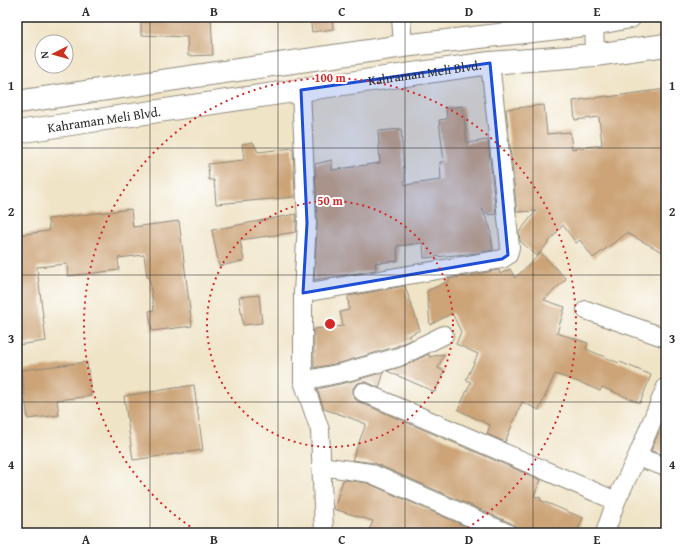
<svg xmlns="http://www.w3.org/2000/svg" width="683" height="550" viewBox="0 0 683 550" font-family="'Gentium Book Plus',serif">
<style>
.building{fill:#cca478}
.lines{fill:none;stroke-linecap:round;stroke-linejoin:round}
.minor-casing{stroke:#8e8879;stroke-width:20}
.highway-casing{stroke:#8e8879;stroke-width:24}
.minor{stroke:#fff;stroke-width:18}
.highway{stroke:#fff;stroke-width:22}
.marked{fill:#1d4ed8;fill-opacity:0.2;stroke:#1d4ed8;stroke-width:3;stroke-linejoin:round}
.grid{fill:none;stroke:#2b2b2b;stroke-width:1;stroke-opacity:0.55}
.ring{fill:none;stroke:#d62828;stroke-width:2;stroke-dasharray:2 4}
.labels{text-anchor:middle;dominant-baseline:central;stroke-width:4;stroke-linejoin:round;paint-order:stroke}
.street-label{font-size:13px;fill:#2b2b2b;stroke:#fff}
.centre{fill:#d62828;stroke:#fff;stroke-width:2}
.ring-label{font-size:12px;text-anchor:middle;font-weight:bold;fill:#d62828;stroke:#fff;stroke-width:4;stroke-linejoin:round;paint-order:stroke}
.neatline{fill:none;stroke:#2b2b2b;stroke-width:1.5}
.grid-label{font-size:13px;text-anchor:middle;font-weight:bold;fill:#2b2b2b}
</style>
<rect width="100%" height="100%" fill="#fff"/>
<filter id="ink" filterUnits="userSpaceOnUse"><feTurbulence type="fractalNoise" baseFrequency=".025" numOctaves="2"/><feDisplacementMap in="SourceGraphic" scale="8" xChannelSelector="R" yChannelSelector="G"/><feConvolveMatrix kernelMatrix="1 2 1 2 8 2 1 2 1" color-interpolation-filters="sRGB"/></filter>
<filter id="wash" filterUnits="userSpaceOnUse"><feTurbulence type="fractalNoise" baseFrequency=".012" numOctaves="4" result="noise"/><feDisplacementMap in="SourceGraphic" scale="16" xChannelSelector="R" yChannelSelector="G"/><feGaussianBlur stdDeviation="0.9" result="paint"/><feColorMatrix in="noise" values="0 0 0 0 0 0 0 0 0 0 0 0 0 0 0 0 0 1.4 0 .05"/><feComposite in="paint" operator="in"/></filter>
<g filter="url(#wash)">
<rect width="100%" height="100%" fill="#f0e4c7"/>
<g id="blocks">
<g class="building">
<path d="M 148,17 L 211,17 L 213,55 L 188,56 L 187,37 L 141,35 L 141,22 L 148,22 Z"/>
<path d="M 310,17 L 332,17 L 333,29 L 312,32 Z"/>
<path d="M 666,89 L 666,254 L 627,233 L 593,258 L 580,240 L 576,243 L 563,225 L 537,256 L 520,241 L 519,232 L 536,211 L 517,212 L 506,109 L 544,105 L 547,134 L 570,132 L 572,149 L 602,145 L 599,117 L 575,120 L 573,101 L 608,96 L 608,97 Z"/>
<path d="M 463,106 L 467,143 L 488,140 L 496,214 L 489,215 L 482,209 L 490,227 L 493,250 L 478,253 L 424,258 L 423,243 L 397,246 L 398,261 L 375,263 L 376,270 L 314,280 L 317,224 L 315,164 L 332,160 L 332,170 L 380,163 L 378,131 L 401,129 L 405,185 L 441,180 L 440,162 L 444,162 L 439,120 L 447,119 L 446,108 Z"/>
<path d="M 253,142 L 258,152 L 293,148 L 295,197 L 216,204 L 214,180 L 209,180 L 208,164 L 244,160 L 242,144 Z"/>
<path d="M 131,209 L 133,227 L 179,221 L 192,326 L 152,331 L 149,311 L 154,310 L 149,277 L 147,277 L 144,255 L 118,258 L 119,270 L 68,276 L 67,264 L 37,267 L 46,341 L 17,345 L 17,235 L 49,231 L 48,219 Z"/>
<path d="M 296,214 L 296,232 L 240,240 L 244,261 L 219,266 L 212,230 Z"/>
<path d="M 541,253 L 566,279 L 544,300 L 565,307 L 557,333 L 588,343 L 586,349 L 619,363 L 620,362 L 651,375 L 640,403 L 602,387 L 600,391 L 584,384 L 555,374 L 539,410 L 522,402 L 505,442 L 487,434 L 490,425 L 458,410 L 471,382 L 466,380 L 478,354 L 456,344 L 461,332 L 452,313 L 430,325 L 427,291 L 449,281 L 449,279 L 499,270 L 500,274 L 510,269 L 515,278 Z"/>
<path d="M 405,286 L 420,330 L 408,336 L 412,339 L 395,347 L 343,362 L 314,368 L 314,329 L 343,326 L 340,312 L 349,310 L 348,296 Z"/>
<path d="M 259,295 L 262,323 L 243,325 L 239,297 Z"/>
<path d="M 429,354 L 429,357 L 444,354 L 438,368 L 444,371 L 435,392 L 387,371 L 403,366 Z"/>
<path d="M 87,362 L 91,396 L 57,400 L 59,415 L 28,419 L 21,370 Z"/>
<path d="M 384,372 L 379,388 L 367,382 L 361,382 L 356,384 L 353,388 L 353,393 L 355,399 L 359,402 L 541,480 L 534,496 L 541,498 L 540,500 L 583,518 L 576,533 L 517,533 L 516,527 L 511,523 L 374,463 L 352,460 L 366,424 L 348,417 L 324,409 L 317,389 L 349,382 Z"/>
<path d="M 194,385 L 203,450 L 133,460 L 124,396 Z"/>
<path d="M 666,414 L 666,455 L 651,451 Z"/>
<path d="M 343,480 L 367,483 L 481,533 L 368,533 L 373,521 L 334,509 Z"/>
</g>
</g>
</g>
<g filter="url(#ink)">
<use href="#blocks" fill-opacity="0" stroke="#8e8879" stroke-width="1"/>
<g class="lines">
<defs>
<g id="minor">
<path d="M 401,17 L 403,46"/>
<path d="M 594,17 L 595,55"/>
<path d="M 301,90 L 307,223 L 303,293 L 303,381 L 320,430 L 324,533"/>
<path d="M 303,293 L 502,259 L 508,255 L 510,247 L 502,171 L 490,63"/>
<path d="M 586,310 L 666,338"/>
<path d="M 303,381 L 346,372 L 399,357 L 444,335"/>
<path d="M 363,392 L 616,501"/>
<path d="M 637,457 L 666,467"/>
<path d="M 321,466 L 370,473 L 507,533"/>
<path d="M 605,533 L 616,501 L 637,457 L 666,387"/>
</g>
<g id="highway">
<path d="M 17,102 L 403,46 L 593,24 L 630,17"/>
<path id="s1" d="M 17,132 L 301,90 L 490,63 L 595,55 L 666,45"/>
</g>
</defs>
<use href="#minor" class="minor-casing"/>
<use href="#highway" class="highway-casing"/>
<use href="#minor" class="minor"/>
<use href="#highway" class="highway"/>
</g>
</g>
<path class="marked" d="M 490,63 L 508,255 L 502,259 L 303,293 L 307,223 L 301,90 Z"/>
<path class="grid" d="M 150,17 L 150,533M 278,17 L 278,533M 405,17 L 405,533M 533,17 L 533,533M 17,148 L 666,148M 17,275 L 666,275M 17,402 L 666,402"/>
<g class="ring">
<circle cx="330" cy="324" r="123"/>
<path d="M200 533A246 246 0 1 1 460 533"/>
</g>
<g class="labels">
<g class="street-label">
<text stroke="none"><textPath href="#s1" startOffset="412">Kahraman Meli Blvd.</textPath></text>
<text stroke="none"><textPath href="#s1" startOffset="88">Kahraman Meli Blvd.</textPath></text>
</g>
</g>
<circle cx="330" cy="324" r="6" class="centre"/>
<g class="ring-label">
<text x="330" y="82">100 m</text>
<text x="330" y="205">50 m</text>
</g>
<rect width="683" height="550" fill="none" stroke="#fff" stroke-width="44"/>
<g transform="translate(54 54) rotate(264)"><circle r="19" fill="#ffffff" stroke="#aaaaaa"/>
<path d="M0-3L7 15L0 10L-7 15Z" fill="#c8321e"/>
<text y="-6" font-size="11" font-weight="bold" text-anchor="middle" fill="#2b2b2b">N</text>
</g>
<rect x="22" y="22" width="639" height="506" class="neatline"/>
<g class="grid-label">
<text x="86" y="16">A</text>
<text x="214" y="16">B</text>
<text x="342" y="16">C</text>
<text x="469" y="16">D</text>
<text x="597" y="16">E</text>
<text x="11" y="90">1</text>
<text x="672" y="90">1</text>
<text x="11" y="216">2</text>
<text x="672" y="216">2</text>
<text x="11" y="343">3</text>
<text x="672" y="343">3</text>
<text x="11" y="469">4</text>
<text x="672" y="469">4</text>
<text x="86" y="544">A</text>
<text x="214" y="544">B</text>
<text x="342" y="544">C</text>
<text x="469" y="544">D</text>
<text x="597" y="544">E</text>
</g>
</svg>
